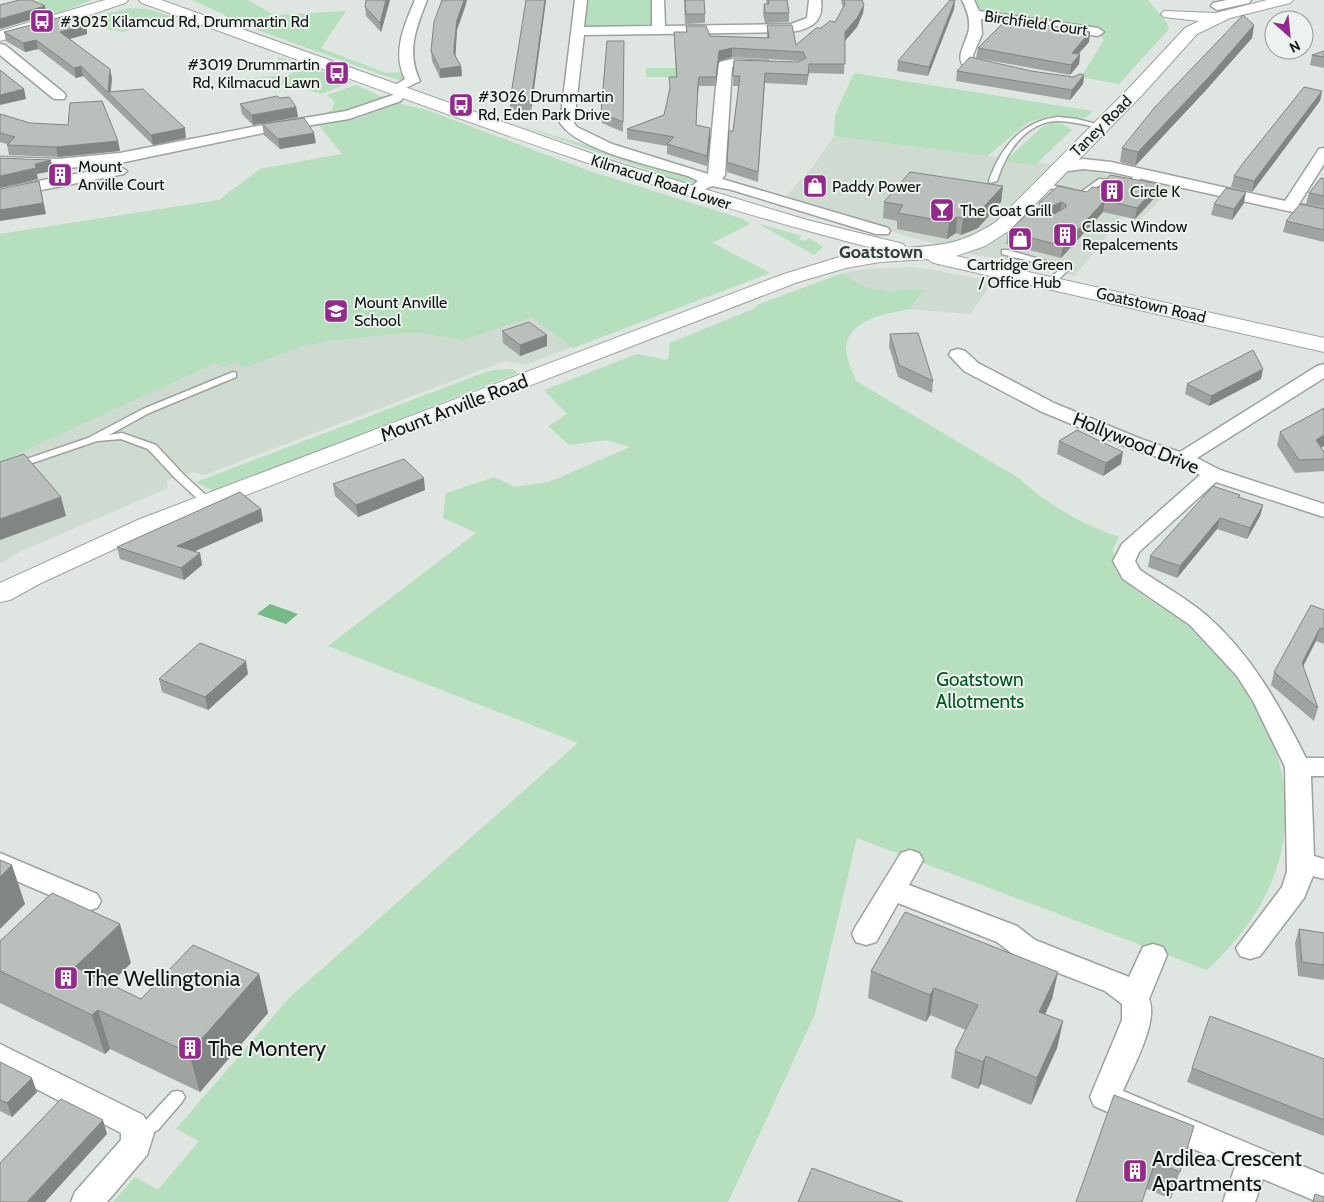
<svg xmlns="http://www.w3.org/2000/svg" width="1324" height="1202" viewBox="0 0 1324 1202" font-family="Cabin,sans-serif">
<style>
.built{fill:#cfdbd1}
.green{fill:#b6dfbe}
.water{fill:#76ba87}
.lines{fill:none;stroke-linecap:round;stroke-linejoin:round}
.service-casing{stroke:#9ca29d;stroke-width:3}
.minor-casing{stroke:#9ca29d;stroke-width:3}
.secondary-casing{stroke:#9ca29d;stroke-width:2}
.service{fill:#fff;fill-rule:evenodd}
.minor{fill:#fff;fill-rule:evenodd}
.secondary{fill:#fff;fill-rule:evenodd}
.wall{fill:#9fa4a0}
.shaded-wall{fill:#828682}
.building{fill:#b9bfba;stroke:#828682}
.labels{text-anchor:middle;dominant-baseline:central;stroke-width:4;stroke-linejoin:round;paint-order:stroke}
.far-poi-label{font-size:16px;fill:#121412;stroke:#ecf2ed;text-anchor:start}
.far-street-label{font-size:16px;fill:#121412;stroke:#ecf2ed}
.far-quarter-label{font-size:18px;font-weight:bold;fill:#363b37;stroke:#ecf2ed}
.street-label{font-size:19px;fill:#121412;stroke:#ecf2ed}
.park-label{font-size:19px;fill:#005426;stroke:#ecf2ed}
.near-poi-label{font-size:22px;fill:#121412;stroke:#ecf2ed;text-anchor:start}
</style>
<rect width="100%" height="100%" fill="#dfe5e0"/>
<g class="built">
<path d="M 437,114 L 592,172 L 743,219 L 750,224 L 712,242 L 770,273 L 525,365 L 505,361 L 204,475 L 193,472 L 172,478 L 167,481 L 168,488 L 19,552 L 0,564 L 0,234 L 219,200 L 260,169 L 342,154 Z"/>
<path d="M 834,136 L 1071,167 L 1172,188 L 1139,221 L 1122,217 L 1075,276 L 1005,259 L 975,255 L 899,234 L 786,196 L 812,168 Z"/>
<path d="M 912,267 L 928,269 L 993,281 L 970,314 L 910,309 L 923,290 L 872,290 L 854,283 L 843,273 L 864,269 Z"/>
</g>
<g class="green">
<path d="M 38,0 L 92,0 L 53,15 L 39,10 Z"/>
<path d="M 192,0 L 248,0 L 274,15 L 346,11 L 321,48 L 386,73 L 400,72 L 405,79 L 403,81 L 382,75 L 238,23 L 223,14 Z"/>
<path d="M 585,0 L 654,0 L 658,27 L 582,29 Z"/>
<path d="M 973,0 L 1148,0 L 1167,23 L 1169,29 L 1119,84 L 1081,77 L 1104,40 L 1101,37 L 987,13 L 977,9 Z"/>
<path d="M 129,8 L 147,9 L 171,16 L 123,32 L 73,22 Z"/>
<path d="M 278,57 L 327,73 L 340,81 L 352,82 L 322,94 L 291,85 L 226,84 L 238,79 L 290,75 L 294,72 L 279,64 Z"/>
<path d="M 646,68 L 709,68 L 710,77 L 646,77 Z"/>
<path d="M 854,73 L 1093,111 L 1085,118 L 1052,116 L 1029,122 L 987,156 L 834,136 L 835,115 Z"/>
<path d="M 356,85 L 385,98 L 356,110 L 323,115 L 333,109 L 334,101 L 327,95 Z"/>
<path d="M 398,103 L 427,110 L 592,172 L 743,219 L 750,224 L 712,243 L 770,273 L 573,348 L 532,317 L 463,340 L 423,333 L 401,333 L 327,341 L 302,346 L 244,368 L 236,362 L 222,367 L 215,363 L 0,462 L 0,234 L 219,200 L 260,169 L 342,154 L 317,123 L 357,119 Z"/>
<path d="M 1052,123 L 1063,124 L 1072,130 L 1035,165 L 1005,161 L 1042,127 Z"/>
<path d="M 516,124 L 693,178 L 696,182 L 688,184 Z"/>
<path d="M 757,223 L 802,236 L 798,239 L 805,241 L 809,238 L 823,247 L 814,255 Z"/>
<path d="M 843,273 C 871,296 890,290 924,289 L 910,309 C 888,313 849,319 846,347 C 845,356 853,372 856,381 L 1020,479 C 1046,504 1084,525 1119,537 L 1112,551 L 1116,557 L 1115,569 C 1135,596 1170,609 1195,632 C 1304,735 1323,864 1207,970 L 857,838 L 815,1014 L 728,1202 L 113,1202 L 135,1177 L 158,1190 L 199,1141 L 176,1129 L 289,998 L 578,743 L 328,646 L 476,533 L 443,518 L 446,493 L 494,477 L 515,487 L 549,482 L 630,447 L 606,440 L 569,445 L 548,426 L 567,414 L 544,390 L 637,354 L 668,360 L 670,343 L 753,309 L 759,304 Z"/>
<path d="M 512,369 L 518,373 L 213,491 L 196,482 L 483,373 L 494,370 Z"/>
</g>
<path class="water" d="M 270,604 L 298,614 L 286,624 L 257,614 Z"/>
<g class="lines">
<defs>
<g id="service">
<path d="M 1058,117 L 1077,119 L 1104,126 L 1100,128 C 1086,125 1072,121 1057,121 C 1025,122 1005,154 997,181 L 990,183 L 989,181 C 1000,148 1022,121 1058,117 Z"/>
<path d="M 1136,172 L 1143,174 L 1135,187 L 1101,184 L 1083,197 L 1039,185 L 1043,183 L 1081,192 L 1099,179 L 1130,182 Z"/>
<path d="M 1002,250 L 1008,250 L 1070,268 L 1054,284 L 1048,284 L 1048,280 L 1060,269 L 1002,254 Z"/>
<path d="M 233,372 L 236,373 L 236,377 L 149,413 L 109,435 L 122,433 L 156,445 L 183,474 L 211,500 L 212,502 L 211,504 L 203,504 L 175,478 L 148,449 L 121,439 L 97,441 L 0,474 L 0,468 L 88,438 L 143,409 Z"/>
<path d="M 177,1091 L 182,1092 L 185,1097 L 182,1102 L 158,1130 L 138,1140 L 132,1138 L 130,1133 L 132,1128 L 146,1120 L 172,1092 Z"/>
</g>
<g id="minor">
<path d="M 415,0 L 427,0 C 416,28 406,52 420,81 L 396,93 L 389,89 L 405,79 C 392,52 404,26 415,0 Z"/>
<path d="M 575,0 L 587,0 L 584,27 L 652,26 L 652,0 L 664,0 L 665,26 L 791,24 L 807,18 L 809,0 L 821,0 C 824,22 811,29 791,32 L 584,35 L 574,123 L 577,127 L 612,144 L 708,174 L 718,65 L 720,62 L 732,59 L 768,61 L 770,64 L 768,67 L 763,68 L 732,67 L 725,175 L 722,179 L 888,228 L 890,231 L 888,234 L 876,234 L 732,190 L 712,186 L 699,192 L 693,190 L 691,187 L 698,181 L 688,176 C 654,166 579,151 560,123 Z"/>
<path d="M 962,0 L 974,0 L 979,11 L 1098,28 L 1104,32 L 1098,36 L 981,19 L 982,34 L 973,55 L 973,59 L 1000,66 L 1002,69 L 995,73 L 962,64 C 956,53 969,39 969,27 C 970,17 966,8 962,0 Z"/>
<path d="M 1227,0 L 1251,0 L 1249,3 L 1217,10 L 1211,6 L 1213,3 Z"/>
<path d="M 0,44 L 5,45 L 64,93 L 66,96 L 64,99 L 54,99 L 0,55 Z"/>
<path d="M 396,94 L 403,98 L 401,101 L 349,119 L 268,132 L 120,163 L 58,169 L 0,167 L 0,157 L 58,159 L 120,153 L 268,124 L 346,111 Z"/>
<path d="M 1324,148 L 1324,164 L 1299,204 L 1324,209 L 1324,219 L 1111,172 L 1083,169 L 1061,172 L 1053,167 L 1056,164 L 1083,159 L 1111,162 L 1285,201 L 1319,149 Z"/>
<path d="M 119,166 L 127,171 L 124,174 L 0,198 L 0,188 Z"/>
<path d="M 958,349 L 965,351 L 978,363 L 1054,403 L 1141,439 L 1180,452 L 1317,366 L 1324,364 L 1324,378 L 1197,458 L 1220,470 L 1324,504 L 1324,517 L 1216,482 L 1139,552 L 1135,561 L 1140,570 C 1162,585 1186,598 1206,615 C 1252,655 1279,705 1306,758 L 1324,758 L 1324,776 L 1311,776 L 1314,856 L 1324,859 L 1324,879 L 1313,876 L 1304,898 L 1260,956 L 1250,959 L 1240,956 L 1236,948 L 1282,887 L 1287,872 L 1285,767 L 1253,701 L 1237,676 L 1190,625 L 1123,579 L 1113,561 L 1122,544 L 1200,475 L 1175,463 L 1127,447 L 1040,411 L 964,371 L 949,355 L 951,351 Z"/>
<path d="M 910,850 L 919,853 L 923,860 L 909,885 L 1017,926 L 1035,940 L 1129,977 L 1143,947 L 1153,944 L 1163,947 L 1167,955 L 1149,999 C 1159,1021 1132,1069 1123,1091 L 1324,1175 L 1324,1202 L 1313,1200 L 1263,1179 L 1255,1202 L 1223,1202 L 1235,1167 L 1094,1106 L 1090,1097 L 1122,1020 L 1122,1004 L 1105,991 L 1015,956 L 997,942 L 898,903 L 876,942 L 866,945 L 856,942 L 852,934 L 856,926 L 901,853 Z"/>
<path d="M 0,853 L 97,894 L 101,901 L 97,908 L 87,911 L 0,874 Z"/>
<path d="M 0,1044 L 143,1115 L 154,1133 L 147,1155 L 107,1202 L 71,1202 L 75,1192 L 121,1140 L 121,1133 L 0,1070 Z"/>
</g>
<g id="secondary">
<path d="M 105,0 L 128,0 L 125,3 L 63,24 L 0,41 L 0,31 Z"/>
<path d="M 139,0 L 161,0 L 618,163 L 807,220 L 903,244 L 906,248 C 946,245 961,244 996,222 L 1132,85 L 1185,28 L 1199,21 L 1164,17 L 1161,14 L 1164,11 L 1216,13 L 1267,0 L 1293,0 L 1290,3 L 1230,18 L 1197,34 L 1144,93 L 1010,230 L 985,246 L 956,256 L 1324,338 L 1324,352 L 938,264 L 931,262 L 928,259 L 880,262 L 846,268 L 798,282 L 158,529 L 41,583 L 10,600 L 0,602 L 0,583 L 140,519 L 784,274 L 843,256 L 880,250 C 627,186 386,91 142,3 Z"/>
</g>
</defs>
<use href="#service" class="service-casing"/>
<use href="#minor" class="minor-casing"/>
<use href="#secondary" class="secondary-casing"/>
<use href="#service" class="service"/>
<use href="#minor" class="minor"/>
<use href="#secondary" class="secondary"/>
</g>
<g class="wall">
<path d="M 390,0 L 381,32 L 366,16 L 365,7 Z"/>
<path d="M 546,0 L 531,111 L 510,111 L 510,101 Z"/>
<path d="M 684,0 L 704,0 L 705,14 L 705,23 L 685,24 Z"/>
<path d="M 766,0 L 787,0 L 789,13 L 789,22 L 765,23 L 763,14 L 764,4 L 767,4 Z"/>
<path d="M 841,0 L 862,0 L 864,5 L 863,13 L 857,27 L 845,41 L 844,74 L 809,73 L 807,85 L 765,83 L 758,182 L 727,172 L 727,162 L 733,131 L 739,86 L 733,86 L 734,60 L 798,62 L 800,61 L 732,57 L 719,61 L 716,86 L 699,86 L 698,94 L 696,125 L 710,138 L 707,166 L 667,154 L 667,146 L 627,139 L 627,129 L 664,115 L 676,77 L 674,32 L 686,32 L 686,26 L 710,36 L 767,38 L 767,25 L 796,45 L 821,28 L 835,22 L 843,8 Z"/>
<path d="M 955,0 L 954,9 L 928,76 L 897,71 L 898,61 Z"/>
<path d="M 467,2 L 457,30 L 455,55 L 461,66 L 462,76 L 440,78 L 432,61 L 431,51 Z"/>
<path d="M 86,25 L 87,34 L 70,39 L 112,78 L 111,91 L 186,138 L 153,145 L 83,76 L 76,78 L 38,49 L 25,52 L 6,41 L 4,32 Z"/>
<path d="M 1254,25 L 1252,38 L 1206,90 L 1135,166 L 1120,162 L 1122,148 Z"/>
<path d="M 1090,32 L 1089,42 L 1078,54 L 1080,54 L 1079,64 L 1070,75 L 976,58 L 978,48 Z"/>
<path d="M 624,41 L 623,132 L 602,123 L 601,113 Z"/>
<path d="M 1324,51 L 1324,68 L 1310,65 L 1312,55 Z"/>
<path d="M 957,71 L 1031,71 L 1073,77 L 1084,75 L 1083,84 L 1070,100 L 956,81 Z"/>
<path d="M 1322,91 L 1320,101 L 1252,192 L 1231,187 L 1234,176 Z"/>
<path d="M 280,98 L 296,107 L 298,117 L 253,125 L 242,114 L 240,104 Z"/>
<path d="M 0,114 L 30,123 L 118,141 L 120,151 L 58,157 L 9,155 L 7,145 L 7,144 L 0,142 Z"/>
<path d="M 262,124 L 316,143 L 280,149 L 264,135 Z"/>
<path d="M 1324,179 L 1324,207 L 1306,204 L 1309,193 Z"/>
<path d="M 1159,184 L 1157,195 L 1135,219 L 1103,212 L 1061,258 L 1006,244 L 1008,232 L 1038,211 L 1039,203 L 1087,192 L 1098,188 Z"/>
<path d="M 1003,186 L 1001,202 L 978,228 L 961,235 L 956,233 L 947,239 L 897,229 L 897,221 L 883,218 L 884,202 Z"/>
<path d="M 1244,203 L 1232,220 L 1211,215 L 1214,204 Z"/>
<path d="M 1324,209 L 1324,242 L 1283,232 L 1286,221 Z"/>
<path d="M 502,331 L 547,335 L 547,346 L 520,356 L 503,343 Z"/>
<path d="M 890,334 L 933,381 L 932,393 L 898,377 L 889,346 Z"/>
<path d="M 1261,379 L 1209,406 L 1185,394 L 1187,384 Z"/>
<path d="M 1324,408 L 1324,446 L 1321,447 L 1324,452 L 1324,471 L 1295,473 L 1277,445 L 1280,432 Z"/>
<path d="M 1059,441 L 1121,464 L 1103,476 L 1057,454 Z"/>
<path d="M 333,484 L 425,490 L 358,517 L 335,496 Z"/>
<path d="M 1240,495 L 1239,498 L 1263,505 L 1260,516 L 1247,539 L 1217,529 L 1177,578 L 1148,567 L 1150,556 Z"/>
<path d="M 261,509 L 263,521 L 194,551 L 200,553 L 202,565 L 184,580 L 120,559 L 117,547 Z"/>
<path d="M 1324,610 L 1324,644 L 1316,641 L 1303,666 L 1318,708 L 1314,721 L 1271,685 L 1274,672 Z"/>
<path d="M 248,674 L 208,710 L 162,692 L 159,679 Z"/>
<path d="M 1299,929 L 1324,933 L 1324,980 L 1298,976 L 1295,943 Z"/>
<path d="M 0,941 L 131,963 L 110,984 L 141,999 L 259,974 L 268,1013 L 200,1092 L 110,1049 L 105,1054 L 0,1003 Z"/>
<path d="M 871,971 L 1058,972 L 1052,999 L 1045,1014 L 1063,1021 L 1057,1048 L 1031,1105 L 981,1084 L 978,1089 L 951,1078 L 955,1051 L 966,1030 L 930,1015 L 926,1022 L 868,998 Z"/>
<path d="M 1324,1059 L 1324,1136 L 1187,1082 L 1192,1068 Z"/>
<path d="M 0,1062 L 37,1092 L 12,1117 L 0,1111 Z"/>
<path d="M 1194,1126 L 1171,1199 L 1147,1189 L 1076,1202 Z"/>
</g>
<g class="shaded-wall">
<path d="M 386,0 L 390,0 L 381,32 L 380,23 Z"/>
<path d="M 464,0 L 467,0 L 457,30 L 455,64 L 454,47 L 457,20 Z"/>
<path d="M 545,0 L 546,0 L 531,111 L 531,101 Z"/>
<path d="M 955,0 L 954,9 L 928,76 L 929,67 Z"/>
<path d="M 864,5 L 863,13 L 857,27 L 844,42 L 845,32 Z"/>
<path d="M 45,6 L 47,15 L 0,29 L 0,19 Z"/>
<path d="M 86,25 L 87,34 L 62,41 L 60,32 Z"/>
<path d="M 1254,25 L 1252,38 L 1206,90 L 1135,166 L 1138,152 Z"/>
<path d="M 1090,32 L 1089,42 L 1070,63 L 1072,53 Z"/>
<path d="M 36,40 L 38,49 L 25,52 L 23,43 Z"/>
<path d="M 732,48 L 732,57 L 719,61 L 716,86 L 716,77 L 719,51 Z"/>
<path d="M 1080,54 L 1079,64 L 1070,75 L 1071,65 Z"/>
<path d="M 81,66 L 83,76 L 76,78 L 74,68 Z"/>
<path d="M 461,66 L 462,76 L 440,78 L 440,69 Z"/>
<path d="M 110,69 L 112,78 L 110,95 L 108,93 Z"/>
<path d="M 1084,75 L 1083,84 L 1070,100 L 1072,90 Z"/>
<path d="M 24,89 L 26,99 L 0,105 L 0,95 Z"/>
<path d="M 1322,91 L 1320,101 L 1252,192 L 1254,181 Z"/>
<path d="M 296,107 L 298,117 L 253,125 L 252,115 Z"/>
<path d="M 185,128 L 186,138 L 153,145 L 151,135 Z"/>
<path d="M 710,128 L 710,138 L 707,166 L 707,156 Z"/>
<path d="M 314,133 L 316,143 L 280,149 L 278,139 Z"/>
<path d="M 118,141 L 120,151 L 58,157 L 56,147 Z"/>
<path d="M 51,160 L 53,171 L 37,174 L 35,164 Z"/>
<path d="M 36,168 L 38,179 L 0,188 L 0,176 Z"/>
<path d="M 39,181 L 46,214 L 0,221 L 0,210 Z"/>
<path d="M 1159,184 L 1157,195 L 1135,219 L 1137,208 Z"/>
<path d="M 1003,186 L 1001,202 L 978,228 L 961,235 L 963,218 Z"/>
<path d="M 1246,192 L 1244,203 L 1232,220 L 1234,209 Z"/>
<path d="M 1105,200 L 1103,212 L 1061,258 L 1063,246 Z"/>
<path d="M 1062,202 L 1060,213 L 1051,217 L 1052,206 Z"/>
<path d="M 957,217 L 956,233 L 947,239 L 949,222 Z"/>
<path d="M 547,335 L 547,346 L 520,356 L 520,345 Z"/>
<path d="M 1263,369 L 1261,379 L 1209,406 L 1211,396 Z"/>
<path d="M 1324,435 L 1324,446 L 1312,452 L 1316,440 Z"/>
<path d="M 1123,452 L 1121,464 L 1103,476 L 1106,463 Z"/>
<path d="M 424,478 L 425,490 L 358,517 L 356,505 Z"/>
<path d="M 61,497 L 66,516 L 0,540 L 0,519 Z"/>
<path d="M 1263,505 L 1260,516 L 1247,539 L 1250,528 Z"/>
<path d="M 261,509 L 263,521 L 180,558 L 177,546 Z"/>
<path d="M 1220,518 L 1217,529 L 1177,578 L 1180,566 Z"/>
<path d="M 200,553 L 202,565 L 184,580 L 181,568 Z"/>
<path d="M 1320,628 L 1316,641 L 1298,676 L 1302,663 Z"/>
<path d="M 246,661 L 248,674 L 208,710 L 205,697 Z"/>
<path d="M 12,865 L 25,904 L 0,929 L 0,877 Z"/>
<path d="M 120,924 L 131,963 L 88,1006 L 75,967 Z"/>
<path d="M 1058,972 L 1052,999 L 1034,1039 L 1039,1012 Z"/>
<path d="M 259,974 L 268,1013 L 200,1092 L 189,1053 Z"/>
<path d="M 934,988 L 930,1015 L 926,1022 L 930,995 Z"/>
<path d="M 98,1010 L 110,1049 L 105,1054 L 92,1015 Z"/>
<path d="M 1063,1021 L 1057,1048 L 1031,1105 L 1037,1078 Z"/>
<path d="M 986,1056 L 981,1084 L 978,1089 L 983,1062 Z"/>
<path d="M 32,1078 L 37,1092 L 12,1117 L 7,1103 Z"/>
<path d="M 103,1120 L 107,1134 L 45,1202 L 27,1202 Z"/>
</g>
<g class="building">
<path d="M 19,0 L 32,0 L 45,6 L 0,19 L 0,5 Z"/>
<path d="M 366,0 L 386,0 L 380,23 L 365,7 Z"/>
<path d="M 442,0 L 464,0 L 457,20 L 454,47 L 454,54 L 461,66 L 440,69 L 431,51 L 434,22 Z"/>
<path d="M 526,0 L 545,0 L 531,101 L 510,101 Z"/>
<path d="M 685,0 L 704,0 L 705,14 L 686,14 Z"/>
<path d="M 768,0 L 787,0 L 789,13 L 765,13 L 764,4 L 769,4 Z"/>
<path d="M 844,0 L 862,0 L 864,5 L 857,18 L 845,32 L 845,64 L 809,64 L 808,75 L 765,73 L 758,172 L 727,162 L 729,131 L 733,131 L 740,76 L 733,76 L 734,60 L 798,62 L 806,58 L 803,52 L 732,48 L 719,51 L 716,77 L 699,77 L 698,84 L 696,125 L 710,128 L 707,156 L 667,144 L 674,137 L 627,129 L 664,115 L 670,88 L 669,77 L 677,77 L 674,32 L 687,32 L 686,26 L 706,26 L 710,36 L 769,38 L 767,25 L 792,25 L 796,45 L 816,28 L 821,28 L 830,21 L 835,22 L 845,4 Z"/>
<path d="M 950,0 L 955,0 L 929,67 L 898,61 Z"/>
<path d="M 1243,15 L 1254,25 L 1209,77 L 1138,152 L 1122,148 L 1155,107 Z"/>
<path d="M 65,16 L 86,25 L 60,32 L 110,69 L 108,92 L 143,89 L 185,128 L 151,135 L 81,66 L 74,68 L 36,40 L 23,43 L 4,32 Z"/>
<path d="M 1007,19 L 1090,32 L 1072,53 L 1080,54 L 1071,65 L 978,48 Z"/>
<path d="M 607,41 L 624,41 L 623,122 L 601,113 Z"/>
<path d="M 1324,51 L 1324,57 L 1312,55 Z"/>
<path d="M 970,57 L 1031,71 L 1073,77 L 1080,74 L 1084,75 L 1072,90 L 957,71 Z"/>
<path d="M 0,70 L 24,89 L 0,95 Z"/>
<path d="M 1304,87 L 1322,91 L 1254,181 L 1234,176 L 1244,162 Z"/>
<path d="M 277,96 L 280,98 L 289,97 L 296,107 L 252,115 L 240,104 Z"/>
<path d="M 102,101 L 118,141 L 56,147 L 7,145 L 15,137 L 0,133 L 0,114 L 30,123 L 68,125 L 70,103 Z"/>
<path d="M 304,118 L 314,133 L 278,139 L 262,124 Z"/>
<path d="M 0,158 L 51,160 L 35,164 L 36,168 L 0,176 Z"/>
<path d="M 910,172 L 1003,186 L 980,211 L 963,218 L 957,217 L 949,222 L 898,213 L 903,205 L 884,202 Z"/>
<path d="M 1110,175 L 1159,184 L 1137,208 L 1105,200 L 1063,246 L 1008,232 L 1032,209 L 1054,214 L 1066,207 L 1066,205 L 1062,202 L 1052,206 L 1039,203 L 1058,186 L 1087,192 L 1092,187 L 1098,188 Z"/>
<path d="M 1321,178 L 1324,179 L 1324,196 L 1309,193 Z"/>
<path d="M 39,181 L 43,203 L 0,210 L 0,189 Z"/>
<path d="M 1226,188 L 1246,192 L 1234,209 L 1214,204 Z"/>
<path d="M 1300,204 L 1324,209 L 1324,230 L 1286,221 Z"/>
<path d="M 529,322 L 547,335 L 520,345 L 502,331 Z"/>
<path d="M 918,333 L 933,381 L 899,365 L 890,334 Z"/>
<path d="M 1253,350 L 1263,369 L 1211,396 L 1187,384 Z"/>
<path d="M 1324,408 L 1324,435 L 1316,440 L 1324,452 L 1324,459 L 1299,460 L 1280,432 Z"/>
<path d="M 1077,430 L 1123,452 L 1106,463 L 1059,441 Z"/>
<path d="M 24,454 L 61,497 L 0,519 L 0,462 Z"/>
<path d="M 404,459 L 424,478 L 356,505 L 333,484 Z"/>
<path d="M 1213,486 L 1240,495 L 1238,497 L 1263,505 L 1250,528 L 1220,518 L 1180,566 L 1150,556 Z"/>
<path d="M 240,492 L 261,509 L 177,546 L 200,553 L 181,568 L 117,547 Z"/>
<path d="M 1311,605 L 1324,610 L 1324,629 L 1320,628 L 1302,663 L 1318,708 L 1274,672 Z"/>
<path d="M 200,643 L 246,661 L 205,697 L 159,679 Z"/>
<path d="M 0,860 L 12,865 L 0,877 Z"/>
<path d="M 52,893 L 120,924 L 75,967 L 141,999 L 193,945 L 259,974 L 189,1053 L 98,1010 L 92,1015 L 0,971 L 0,941 Z"/>
<path d="M 905,912 L 1058,972 L 1039,1012 L 1063,1021 L 1037,1078 L 986,1056 L 983,1062 L 955,1051 L 978,1005 L 934,988 L 930,995 L 871,971 Z"/>
<path d="M 1299,929 L 1324,933 L 1324,965 L 1302,962 Z"/>
<path d="M 1210,1016 L 1324,1059 L 1324,1120 L 1192,1068 Z"/>
<path d="M 0,1062 L 32,1078 L 7,1103 L 0,1100 Z"/>
<path d="M 1114,1095 L 1194,1126 L 1180,1172 L 1155,1162 L 1142,1202 L 1076,1202 Z"/>
<path d="M 61,1099 L 103,1120 L 27,1202 L 0,1202 L 0,1163 Z"/>
<path d="M 812,1168 L 903,1202 L 798,1202 Z"/>
<path d="M 1315,1194 L 1324,1197 L 1324,1202 L 1313,1202 Z"/>
</g>
<defs>
<symbol id="bus-square" viewBox="-11 -11 22 22"><rect x="-9" y="-9" width="18" height="18" rx="4" fill="#94298c" stroke="#ecf2ed"/><path d="M-5-6H5V4H4V6H2V4H-2V6H-4V4H-5ZM-3.5-4V0h7V-4ZM-3.5 1.2v1.5H-2V1.2ZM2 1.2v1.5H3.5V1.2Z" fill="#fff"/></symbol>
<symbol id="building-square" viewBox="-11 -11 22 22"><rect x="-9" y="-9" width="18" height="18" rx="4" fill="#94298c" stroke="#ecf2ed"/><path d="M-4-6H4V6H1V3H-1V6H-4ZM-2.5-4.3h1.7v1.8h-1.7ZM.8-4.3h1.7v1.8H.8ZM-2.5-1h1.7V.8h-1.7ZM.8-1h1.7V.8H.8Z" fill="#fff"/></symbol>
<symbol id="shop-square" viewBox="-11 -11 22 22"><rect x="-9" y="-9" width="18" height="18" rx="4" fill="#94298c" stroke="#ecf2ed"/><path d="M-5-2.5h2.3a2.7 3.5 0 0 1 5.4 0H5L5.5 6h-11ZM-1.5-2.5h3a1.5 2.3 0 0 0-3 0Z" fill="#fff"/></symbol>
<symbol id="bar-square" viewBox="-11 -11 22 22"><rect x="-9" y="-9" width="18" height="18" rx="4" fill="#94298c" stroke="#ecf2ed"/><path d="M-6-5H6L.8 .8V4.5H3.5V6h-7V4.5H-.8V.8Z" fill="#fff"/></symbol>
<symbol id="school-square" viewBox="-11 -11 22 22"><rect x="-9" y="-9" width="18" height="18" rx="4" fill="#94298c" stroke="#ecf2ed"/><path d="M0-5L7-2L0 1L-7-2ZM-4 1L0 2.5L4 1V4Q0 6-4 4Z" fill="#fff"/></symbol>
</defs>
<g fill-rule="evenodd">
<use href="#bus-square" x="28" y="7" width="28" height="28"/>
<use href="#bus-square" x="323" y="59" width="28" height="28"/>
<use href="#bus-square" x="447" y="91" width="28" height="28"/>
<use href="#building-square" x="46" y="161" width="28" height="28"/>
<use href="#shop-square" x="801" y="172" width="28" height="28"/>
<use href="#building-square" x="1098" y="177" width="28" height="28"/>
<use href="#bar-square" x="928" y="196" width="28" height="28"/>
<use href="#building-square" x="1051" y="221" width="28" height="28"/>
<use href="#shop-square" x="1006" y="225" width="28" height="28"/>
<use href="#school-square" x="322" y="297" width="28" height="28"/>
<use href="#building-square" x="52" y="964" width="28" height="28"/>
<use href="#building-square" x="176" y="1034" width="28" height="28"/>
<use href="#building-square" x="1121" y="1157" width="28" height="28"/>
</g>
<g class="labels">
<g class="far-poi-label">
<text x="60" y="21">#3025 Kilamcud Rd, Drummartin Rd</text>
<text x="320" y="64" text-anchor="end">#3019 Drummartin<tspan x="320" dy="18">Rd, Kilmacud Lawn</tspan></text>
<text x="478" y="96">#3026 Drummartin<tspan x="478" dy="18">Rd, Eden Park Drive</tspan></text>
<text x="78" y="166">Mount<tspan x="78" dy="18">Anville Court</tspan></text>
<text x="832" y="186">Paddy Power</text>
<text x="1130" y="191">Circle K</text>
<text x="960" y="210">The Goat Grill</text>
<text x="1082" y="226">Classic Window<tspan x="1082" dy="18">Repalcements</tspan></text>
<text x="1020" y="264" text-anchor="middle">Cartridge Green<tspan x="1020" dy="18">/ Office Hub</tspan></text>
<text x="354" y="302">Mount Anville<tspan x="354" dy="18">School</tspan></text>
</g>
<g class="far-street-label">
<text transform="translate(1036 23) rotate(8)">Birchfield Court</text>
<text transform="translate(1101 126) rotate(-45)">Taney Road</text>
<text transform="translate(661 182) rotate(18)">Kilmacud Road Lower</text>
<text transform="translate(1151 305) rotate(13)">Goatstown Road</text>
</g>
<g class="far-quarter-label">
<text x="881" y="252">Goatstown</text>
</g>
<g class="street-label">
<text transform="translate(454 408) rotate(-21)">Mount Anville Road</text>
<text transform="translate(1136 443) rotate(22)">Hollywood Drive</text>
</g>
<g class="park-label">
<text x="980" y="679">Goatstown<tspan x="980" dy="22">Allotments</tspan></text>
</g>
<g class="near-poi-label">
<text x="84" y="978">The Wellingtonia</text>
<text x="208" y="1048">The Montery</text>
<text x="1152" y="1158">Ardilea Crescent<tspan x="1152" dy="25">Apartments</tspan></text>
</g>
</g>
<g transform="translate(1289 35) rotate(153)"><circle r="24" fill="#ecf2ed" stroke="#959995"/>
<path d="M0-4L9 19L0 12L-9 19Z" fill="#94298c"/>
<text y="-8" font-size="14" font-weight="bold" text-anchor="middle" fill="#121412">N</text>
</g>
</svg>
